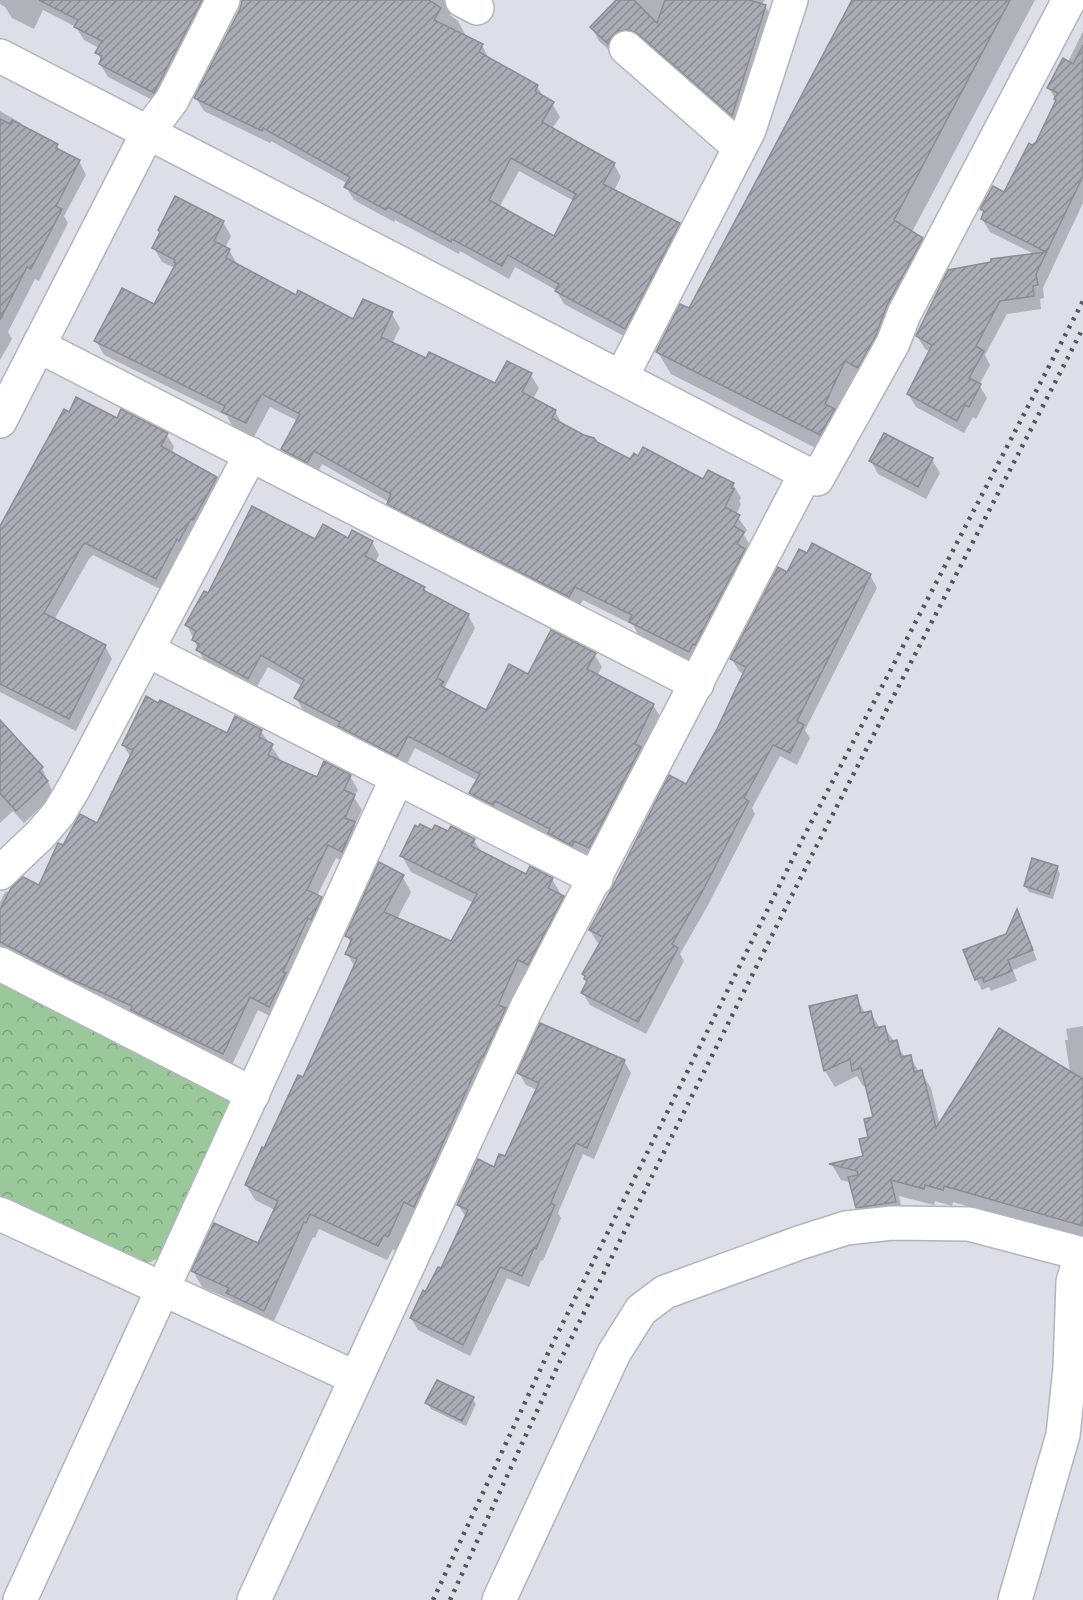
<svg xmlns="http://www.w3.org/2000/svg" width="1083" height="1600" viewBox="0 0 1083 1600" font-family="Ubuntu,sans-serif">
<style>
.park{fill:url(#park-crowns)}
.shadow{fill:#0003;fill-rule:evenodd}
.building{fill:url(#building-hatch);stroke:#8b8c94;stroke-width:1.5;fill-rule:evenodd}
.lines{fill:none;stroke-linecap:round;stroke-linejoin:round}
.minor-casing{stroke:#b2b4bd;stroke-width:36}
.tertiary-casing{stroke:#b2b4bd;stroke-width:36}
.minor{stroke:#fff;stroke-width:33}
.tertiary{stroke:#fff;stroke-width:33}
.rail{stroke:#55555a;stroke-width:4.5;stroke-dasharray:3 6;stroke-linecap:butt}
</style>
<defs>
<pattern id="park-crowns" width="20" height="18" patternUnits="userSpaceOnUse" patternTransform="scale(1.5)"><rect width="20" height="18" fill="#9bc89b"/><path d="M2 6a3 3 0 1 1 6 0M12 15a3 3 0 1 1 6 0" fill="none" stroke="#7ea27f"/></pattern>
<pattern id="building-hatch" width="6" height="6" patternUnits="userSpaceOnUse" patternTransform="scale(1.5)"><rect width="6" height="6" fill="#aaacb4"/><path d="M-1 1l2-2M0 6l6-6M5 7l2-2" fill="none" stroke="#8a8c93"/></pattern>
</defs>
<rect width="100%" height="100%" fill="#dddfe8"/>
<path class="park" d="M 0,974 L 223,1089 L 232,1112 L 166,1255 L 143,1265 L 0,1196 Z"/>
<g class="shadow">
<path d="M 0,0 L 218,0 L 162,105 L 108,77 L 100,64 L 102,61 L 97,53 L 99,48 L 84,40 L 76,27 L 43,10 L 34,29 L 12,18 L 5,7 L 0,4 Z"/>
<path d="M 243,0 L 457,0 L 452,5 L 450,15 L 458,21 L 465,34 L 463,36 L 482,45 L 489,59 L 537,86 L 544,98 L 552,103 L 560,117 L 552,129 L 614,164 L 621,177 L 614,191 L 679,224 L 687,237 L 633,341 L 564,304 L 556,290 L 515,267 L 509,279 L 460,251 L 459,254 L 395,220 L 394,222 L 354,200 L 346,187 L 348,184 L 271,141 L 270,143 L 204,111 L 196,98 L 241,8 ZM 519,171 L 574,201 L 554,238 L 499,208 Z"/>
<path d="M 618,0 L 765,0 L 761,5 L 765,6 L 773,19 L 740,128 L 616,56 L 599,41 L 592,28 Z"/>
<path d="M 853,0 L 1035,0 L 912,232 L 922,239 L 935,261 L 833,457 L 671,374 L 657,351 L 689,310 Z"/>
<path d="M 1083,31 L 1083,203 L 1043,288 L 1044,298 L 1040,299 L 1041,309 L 1007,314 L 985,355 L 990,365 L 979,385 L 987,398 L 976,419 L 973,417 L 964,433 L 916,407 L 908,394 L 930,352 L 925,349 L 917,336 L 1036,255 L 990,232 L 982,219 L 985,214 L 982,209 L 1005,194 L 1037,143 L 1057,102 L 1049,88 L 1068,62 Z"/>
<path d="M 0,111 L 21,123 L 24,128 L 57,146 L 60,151 L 79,161 L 86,175 L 64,216 L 68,223 L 39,281 L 35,279 L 8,332 L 12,339 L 0,360 Z"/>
<path d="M 223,222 L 231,236 L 225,248 L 229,250 L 237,264 L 296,297 L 354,321 L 392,314 L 400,328 L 392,344 L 427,360 L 496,385 L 530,374 L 539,388 L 533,399 L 555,411 L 563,426 L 631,461 L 704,481 L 733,484 L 741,498 L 739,501 L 741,504 L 736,515 L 747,530 L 744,535 L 751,547 L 697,665 L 639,636 L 633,625 L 583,600 L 577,610 L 396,518 L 388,503 L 389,502 L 322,464 L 316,476 L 291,463 L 283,449 L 298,421 L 270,407 L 254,437 L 232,426 L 227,416 L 104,355 L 96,341 L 154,306 L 175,268 L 162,262 L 154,248 Z"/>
<path d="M 70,414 L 117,420 L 167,435 L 174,447 L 171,454 L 216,478 L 223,491 L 164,591 L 93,555 L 89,559 L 54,620 L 105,646 L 112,659 L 76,731 L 0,692 L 0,529 Z"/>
<path d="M 932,460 L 940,473 L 926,499 L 878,474 L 871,461 Z"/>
<path d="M 348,540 L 372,542 L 379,555 L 375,563 L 424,588 L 428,594 L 468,615 L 475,628 L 445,687 L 447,691 L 486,712 L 529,676 L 594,654 L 602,667 L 597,676 L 653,705 L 661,718 L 596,860 L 582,852 L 579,857 L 557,846 L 552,838 L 502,813 L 478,806 L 471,793 L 478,781 L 415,748 L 405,768 L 347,739 L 342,731 L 303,710 L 296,698 L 302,686 L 268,667 L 255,690 L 205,663 L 187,625 L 208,595 L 316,541 Z"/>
<path d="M 787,574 L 870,575 L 877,588 L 805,730 L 810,738 L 797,765 L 780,756 L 752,808 L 755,814 L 707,907 L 680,954 L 684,961 L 646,1034 L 590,1005 L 583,993 L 587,983 L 585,979 L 601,944 L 597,942 L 590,930 L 687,786 L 718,730 L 744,674 L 739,671 L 732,659 Z"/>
<path d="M 0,722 L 42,768 L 54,795 L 24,823 L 13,811 L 0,823 Z"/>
<path d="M 261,731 L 280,759 L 279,761 L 318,779 L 350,776 L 358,790 L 354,797 L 362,810 L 355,825 L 362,837 L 350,864 L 336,858 L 317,896 L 321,898 L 329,912 L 277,1020 L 258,1010 L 231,1067 L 0,955 L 0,902 L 5,892 L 39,887 L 64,847 L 98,825 L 131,758 L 123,745 Z"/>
<path d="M 433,832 L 474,840 L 482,853 L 526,876 L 531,868 L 552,879 L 572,913 L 396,1251 L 393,1249 L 387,1260 L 319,1229 L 315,1238 L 313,1237 L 272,1325 L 237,1309 L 232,1300 L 202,1287 L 193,1271 L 259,1245 L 275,1210 L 255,1200 L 246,1185 L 304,1079 L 355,967 L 347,953 L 351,944 L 347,936 L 402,876 L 411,892 L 397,919 L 452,943 L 474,903 L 411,872 L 402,856 Z"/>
<path d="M 1057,868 L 1060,874 L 1053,899 L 1029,892 L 1025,886 Z"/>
<path d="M 1017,913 L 1037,960 L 1013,970 L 1017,981 L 991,991 L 989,987 L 982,990 L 976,979 L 1007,935 Z"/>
<path d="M 856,997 L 865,1013 L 870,1012 L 880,1028 L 884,1027 L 905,1057 L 910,1056 L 919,1072 L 921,1072 L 931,1088 L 940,1125 L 1070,1072 L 1065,1040 L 1068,1040 L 1066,1029 L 1083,1026 L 1083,1248 L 1075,1237 L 953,1202 L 952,1206 L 935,1201 L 934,1205 L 899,1196 L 904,1219 L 867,1224 L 858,1207 L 852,1183 L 841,1180 L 832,1165 L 865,1157 L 875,1118 L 867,1086 L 863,1086 L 857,1076 L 835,1087 L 825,1071 L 811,1007 Z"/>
<path d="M 624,1061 L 631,1073 L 594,1159 L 583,1154 L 558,1213 L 561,1218 L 543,1261 L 541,1260 L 529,1287 L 507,1278 L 470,1356 L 418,1330 L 411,1318 L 442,1270 L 466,1217 L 458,1205 L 506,1158 L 537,1090 L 526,1085 L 519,1073 Z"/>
<path d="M 472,1398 L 476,1404 L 466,1426 L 431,1409 L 427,1403 Z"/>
</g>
<g class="building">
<path d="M 39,0 L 202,0 L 154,93 L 99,64 L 102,56 L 95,53 L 102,41 L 74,27 L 78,20 Z"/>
<path d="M 242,0 L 429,0 L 441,8 L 434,20 L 483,44 L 479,52 L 538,85 L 535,91 L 554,102 L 542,122 L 615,163 L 603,184 L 680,223 L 625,329 L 555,291 L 559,284 L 508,255 L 502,266 L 452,239 L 451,242 L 388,207 L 386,210 L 344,187 L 350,177 L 263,128 L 262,131 L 194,98 L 240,9 ZM 511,158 L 576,194 L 554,236 L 489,200 Z"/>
<path d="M 616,0 L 634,0 L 657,23 L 665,0 L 749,0 L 766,5 L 732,116 L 638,34 L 629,30 L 619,31 L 612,36 L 608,44 L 590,27 Z"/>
<path d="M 852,0 L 1010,0 L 894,220 L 923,238 L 887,305 L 876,335 L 858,368 L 845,361 L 825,404 L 835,409 L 820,435 L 656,352 L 680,304 L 689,308 Z"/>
<path d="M 1083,45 L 1083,176 L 1036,274 L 1038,285 L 1033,286 L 1034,296 L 1000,301 L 976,346 L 984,351 L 969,378 L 981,384 L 969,407 L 965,405 L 957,421 L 907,394 L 932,345 L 916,336 L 948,270 L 991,262 L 991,259 L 1046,252 L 981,219 L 984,211 L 980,209 L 993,186 L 1004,192 L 1029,143 L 1032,145 L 1036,142 L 1056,100 L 1054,99 L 1058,93 L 1047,88 L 1063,58 L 1073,64 Z"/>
<path d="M 0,119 L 10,124 L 12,120 L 58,144 L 56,148 L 80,160 L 56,206 L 62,209 L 31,269 L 27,267 L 0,320 Z"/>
<path d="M 175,196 L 224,221 L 214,241 L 230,249 L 226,258 L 296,295 L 298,290 L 353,319 L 363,299 L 393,312 L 381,337 L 426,358 L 429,352 L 495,383 L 507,361 L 532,373 L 522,392 L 556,410 L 552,418 L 584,435 L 594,438 L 597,442 L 630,459 L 634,453 L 638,456 L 643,447 L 703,479 L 708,470 L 734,483 L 731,488 L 734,489 L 725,507 L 740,515 L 734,526 L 744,532 L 737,544 L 745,549 L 695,645 L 693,644 L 689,652 L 629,622 L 632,615 L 575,587 L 569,597 L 387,504 L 391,494 L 314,451 L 307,463 L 281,449 L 300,414 L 262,394 L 246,423 L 222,412 L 225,406 L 94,341 L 122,288 L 154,304 L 176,263 L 174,262 L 175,260 L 152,248 L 160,232 L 158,230 Z"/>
<path d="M 76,397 L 117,418 L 121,409 L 168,433 L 161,446 L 217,477 L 193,520 L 191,519 L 179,541 L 177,539 L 156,579 L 85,543 L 82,546 L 44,613 L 106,645 L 69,719 L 0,684 L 0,526 L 64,409 L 69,412 Z"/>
<path d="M 884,433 L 933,458 L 918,487 L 869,461 Z"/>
<path d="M 252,506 L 315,539 L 323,524 L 348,538 L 352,530 L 373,541 L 365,556 L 425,587 L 423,590 L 469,614 L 437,678 L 444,682 L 441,686 L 486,710 L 509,664 L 528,674 L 551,630 L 596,653 L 587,669 L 654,704 L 635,744 L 641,747 L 589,848 L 574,841 L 572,846 L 548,833 L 550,829 L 495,801 L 493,805 L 469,793 L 480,774 L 408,736 L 397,757 L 338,726 L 340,722 L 294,698 L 304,680 L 261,655 L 248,679 L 196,650 L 199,644 L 192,640 L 196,631 L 185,625 L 204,591 L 208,593 Z"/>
<path d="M 812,543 L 871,574 L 797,721 L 804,725 L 790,753 L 773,745 L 744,798 L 749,801 L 701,894 L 672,944 L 678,948 L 638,1022 L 581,993 L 587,981 L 584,979 L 585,976 L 582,974 L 603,937 L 589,930 L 612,888 L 669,775 L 686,784 L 717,729 L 746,667 L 730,659 L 778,567 L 787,572 L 799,549 L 807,553 Z"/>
<path d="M 146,696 L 158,703 L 160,700 L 227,733 L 235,716 L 262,730 L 259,737 L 273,744 L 268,755 L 317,777 L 324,761 L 351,775 L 344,790 L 355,795 L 345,818 L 355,822 L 342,852 L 328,845 L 307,890 L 322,897 L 311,920 L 308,918 L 283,972 L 286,973 L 269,1007 L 250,997 L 223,1054 L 131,1010 L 132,1006 L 73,980 L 0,942 L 0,910 L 11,888 L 23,877 L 39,885 L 58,843 L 63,845 L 80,814 L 97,823 L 133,750 L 122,745 Z"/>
<path d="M 0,720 L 43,767 L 39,771 L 48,781 L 16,811 L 0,793 Z"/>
<path d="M 420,824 L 432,830 L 435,825 L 448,831 L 451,826 L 475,839 L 471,846 L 526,874 L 530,866 L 553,878 L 548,888 L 564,896 L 528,965 L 518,960 L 498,1005 L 506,1008 L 483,1057 L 482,1056 L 414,1207 L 404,1202 L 388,1237 L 384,1235 L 378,1246 L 310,1214 L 306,1223 L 304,1222 L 264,1311 L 226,1293 L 229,1288 L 191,1271 L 214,1223 L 258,1243 L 278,1201 L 245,1185 L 262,1147 L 264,1148 L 298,1075 L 303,1077 L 357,959 L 345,954 L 352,939 L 345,936 L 379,862 L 404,875 L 384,912 L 451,941 L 477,894 L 400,856 L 415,825 L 418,827 Z"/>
<path d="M 1032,858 L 1058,866 L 1049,894 L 1024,886 Z"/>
<path d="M 1017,909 L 1033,950 L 1008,960 L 1012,971 L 984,982 L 982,977 L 975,980 L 963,950 L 1006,934 Z"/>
<path d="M 857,995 L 861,1013 L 871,1011 L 875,1028 L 885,1026 L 889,1042 L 897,1040 L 901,1057 L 911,1055 L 914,1072 L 922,1070 L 936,1128 L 999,1028 L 1083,1079 L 1083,1226 L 944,1186 L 943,1190 L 925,1185 L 924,1189 L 891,1180 L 896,1202 L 856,1208 L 848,1177 L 858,1175 L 857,1171 L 829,1164 L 863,1156 L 859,1139 L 868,1137 L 864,1119 L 873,1117 L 861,1068 L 852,1071 L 850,1059 L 824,1071 L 809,1006 Z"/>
<path d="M 540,1023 L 625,1060 L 587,1148 L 576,1143 L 551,1203 L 555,1205 L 536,1249 L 534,1248 L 522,1276 L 500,1267 L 463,1345 L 410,1318 L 423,1290 L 425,1292 L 438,1267 L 441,1268 L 468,1210 L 457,1205 L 478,1159 L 494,1167 L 499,1154 L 505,1156 L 539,1083 L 517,1073 Z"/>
<path d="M 437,1380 L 474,1397 L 462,1421 L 425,1403 Z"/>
</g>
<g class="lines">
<defs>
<g id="minor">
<path d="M 462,0 L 477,8"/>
<path d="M 626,48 L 739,147"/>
<path d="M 148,132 L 172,100 L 223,0"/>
<path d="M 39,346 L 697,684"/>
<path d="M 622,376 L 749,130 L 791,0"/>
<path d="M 147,650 L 596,879"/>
<path d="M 0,873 L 41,834 L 59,813 L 75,786 L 251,454"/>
<path d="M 0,964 L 253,1094"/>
<path d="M 0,1214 L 356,1378"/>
<path d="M 20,1600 L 397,778"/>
<path d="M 254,1600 L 527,1007 L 806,473"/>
<path d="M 499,1600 L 614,1353 L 641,1310 L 665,1292 L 799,1243 L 846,1228 L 892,1223 L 969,1224 L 1083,1254"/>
<path d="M 1015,1600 L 1063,1435 L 1070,1368 L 1073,1282 L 1081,1255"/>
</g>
<g id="tertiary">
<path d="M 0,56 L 817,479 L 893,343 L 904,314 L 1069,0"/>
<path d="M 0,421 L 148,132"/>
</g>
</defs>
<use href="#minor" class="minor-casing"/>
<use href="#tertiary" class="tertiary-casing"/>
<use href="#minor" class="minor"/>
<use href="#tertiary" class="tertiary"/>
<g class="rail">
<path d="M 433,1600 L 548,1353 L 802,840 L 1083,301"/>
<path d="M 450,1600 L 560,1361 L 817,845 L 1083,328"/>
</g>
</g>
</svg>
